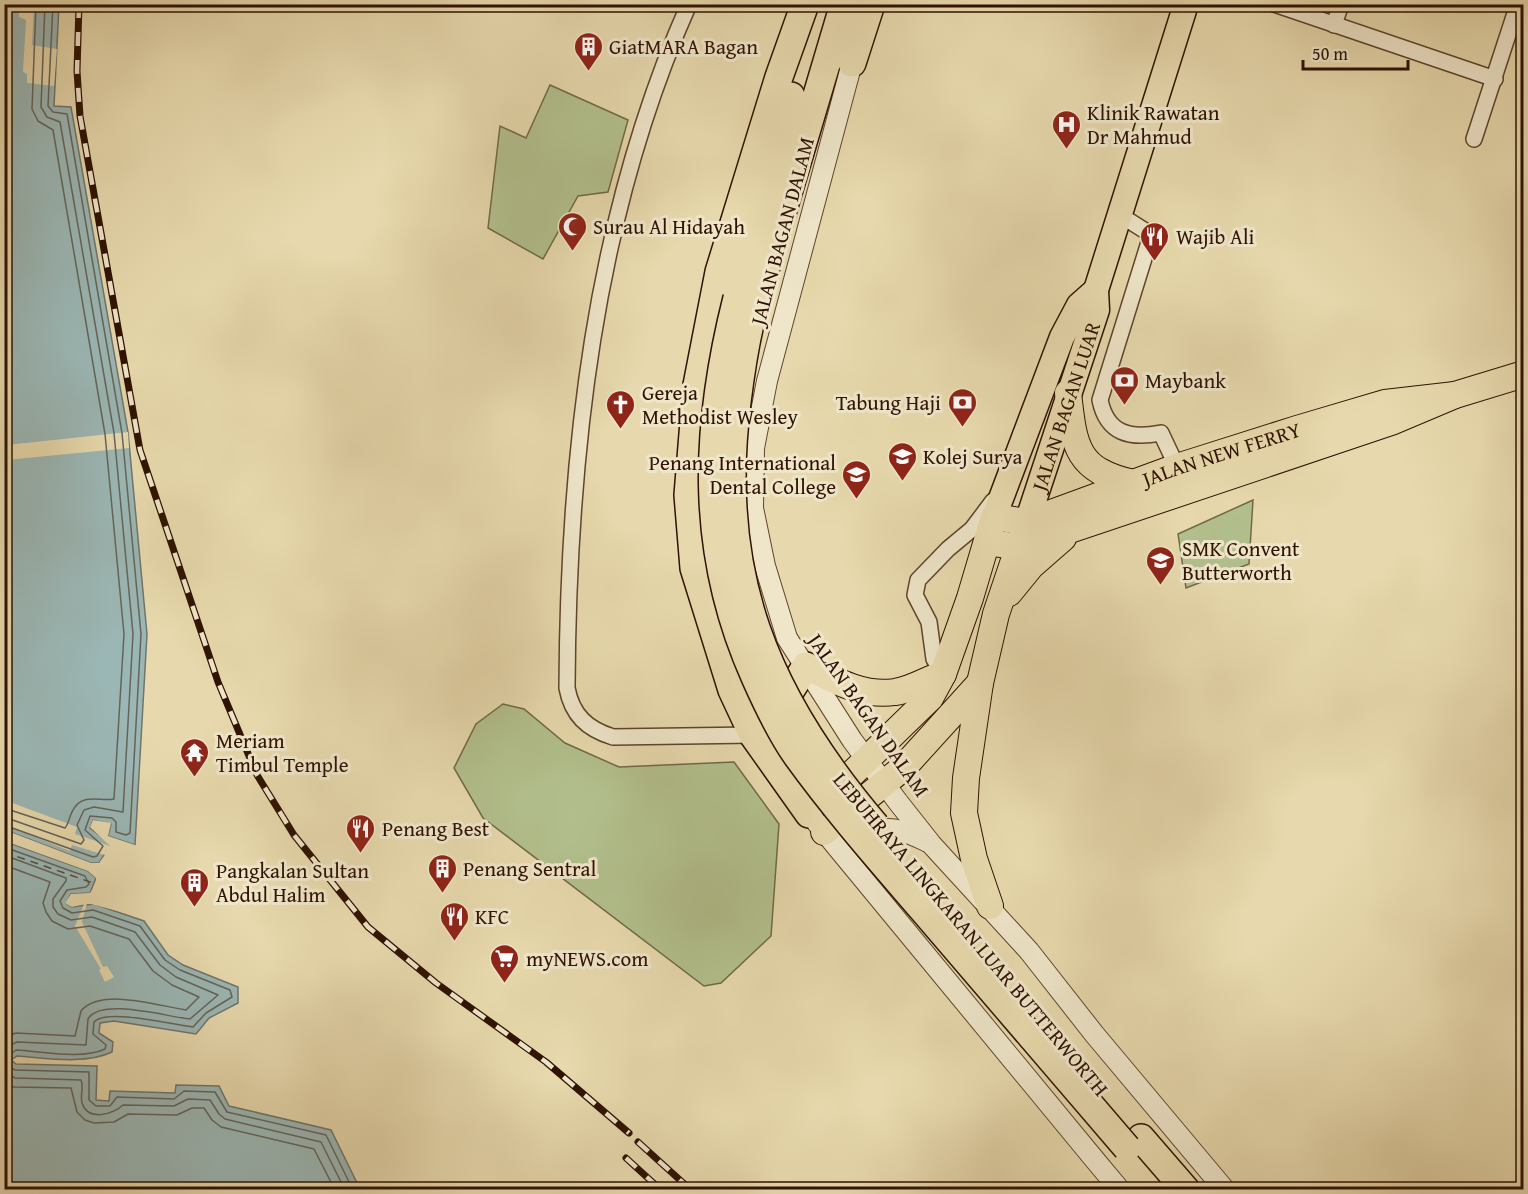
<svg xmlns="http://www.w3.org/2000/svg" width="1528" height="1194" viewBox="0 0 1528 1194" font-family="'Gentium Book Plus',serif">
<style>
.green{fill:#b2c08d;stroke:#706946;stroke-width:1.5}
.water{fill:#9bb7b5;stroke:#70756d;stroke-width:1.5}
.pier{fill:#e7d9ad}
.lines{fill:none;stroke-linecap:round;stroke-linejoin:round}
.shore{stroke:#65645a;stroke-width:1.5}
.ferry{stroke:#554c3f;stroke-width:1.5;stroke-dasharray:8 6;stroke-linecap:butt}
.minor-casing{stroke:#5d442b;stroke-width:18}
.tertiary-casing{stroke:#5d442b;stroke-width:22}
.primary-casing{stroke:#2f1200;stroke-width:27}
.trunk-casing{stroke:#2f1200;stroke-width:28}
.motorway-casing{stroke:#2f1200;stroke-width:30}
.minor{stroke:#efe6ca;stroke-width:15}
.tertiary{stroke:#efe6ca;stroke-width:20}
.primary{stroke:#e7d9ad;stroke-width:24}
.trunk{stroke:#e7d9ad;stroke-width:26}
.motorway{stroke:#e7d9ad;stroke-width:27}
.rail-casing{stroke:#2f1200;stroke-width:7}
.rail{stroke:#efe6ca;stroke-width:4.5;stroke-dasharray:14;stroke-linecap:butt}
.motorway-bridge-casing{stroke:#2f1200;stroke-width:30;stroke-linecap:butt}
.motorway-bridge{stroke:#e7d9ad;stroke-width:27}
.labels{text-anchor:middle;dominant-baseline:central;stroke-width:6;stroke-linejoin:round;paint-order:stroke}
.poi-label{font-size:21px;fill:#2f1200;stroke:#efe6ca;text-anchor:start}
.street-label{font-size:21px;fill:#2f1200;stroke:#efe6ca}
</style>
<rect width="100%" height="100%" fill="#e7d9ad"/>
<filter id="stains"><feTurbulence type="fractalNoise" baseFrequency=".00333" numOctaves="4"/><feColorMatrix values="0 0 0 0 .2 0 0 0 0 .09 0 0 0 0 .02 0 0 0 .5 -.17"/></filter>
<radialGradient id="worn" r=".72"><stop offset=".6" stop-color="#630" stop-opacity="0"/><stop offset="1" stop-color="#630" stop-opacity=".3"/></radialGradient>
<g class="green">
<path d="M 550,85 L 628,120 L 608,192 L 578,196 L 543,259 L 488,228 L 500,126 L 526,138 Z"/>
<path d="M 1253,500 L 1249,564 L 1186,588 L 1178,534 Z"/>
<path d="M 503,704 L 524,709 L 565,743 L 619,767 L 734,762 L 779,824 L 771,936 L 721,983 L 704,986 L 483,818 L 454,768 L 476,724 Z"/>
</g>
<g class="water">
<path d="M 4,5 L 59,5 L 54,106 L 71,107 L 128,432 L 147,634 L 135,845 L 108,836 L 111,824 L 93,820 L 90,828 L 111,844 L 99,863 L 91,863 L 5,830 Z"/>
<path d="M 4,841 L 88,871 L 96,878 L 90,893 L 71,894 L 66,903 L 72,907 L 94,904 L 144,921 L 168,955 L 183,965 L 238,987 L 238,1003 L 209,1018 L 196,1034 L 114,1021 L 100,1023 L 99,1033 L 113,1042 L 112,1052 C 84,1065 47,1058 17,1056 L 11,1060 L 16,1064 L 97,1066 L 96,1100 L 109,1101 L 110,1091 L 175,1093 L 176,1085 L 219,1086 L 229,1106 L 331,1130 L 360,1189 L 5,1189 Z"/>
</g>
<g class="pier">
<path d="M 7,5 L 34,5 L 32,45 L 57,49 L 54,86 L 27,83 L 27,74 L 23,72 L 26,20 L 19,17 L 19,11 Z"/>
<path d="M 5,421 L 7,445 L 128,432 L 129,448 L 6,460 L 10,501 L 5,502 Z"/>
<path d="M 7,801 L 77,827 L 75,834 L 110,846 L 90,827 L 93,820 L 111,823 L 108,836 L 138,846 L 134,848 L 111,840 L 114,843 L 112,851 L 101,864 L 90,865 L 4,833 L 5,830 L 91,863 L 99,863 L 105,855 L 72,845 L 70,851 L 5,825 Z"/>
<path d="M 5,838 L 89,868 L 98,876 L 99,885 L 92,895 L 73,897 L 70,902 L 94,901 L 130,912 L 129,914 L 87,903 L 82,922 L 103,967 L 107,966 L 114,977 L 105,982 L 99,970 L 101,969 L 75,926 L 84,904 L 72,907 L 65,903 L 71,894 L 90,893 L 96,884 L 96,878 L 88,871 L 5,841 Z"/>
</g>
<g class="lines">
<g class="shore">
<path d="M 4,808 L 65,828 C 69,824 69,816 73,810 C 83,792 100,802 114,799 L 124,634 L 105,434 L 53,130 L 38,121 L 32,109 L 36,4"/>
<path d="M 4,817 L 81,844 L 84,840 L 77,825 L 84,810 L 94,807 L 123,812 L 133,634 L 114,433 L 60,122 L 47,117 L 41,107 L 45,4"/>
<path d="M 4,825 L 93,857 L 97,856 L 103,846 L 85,830 L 90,816 L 112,818 L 116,822 L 116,832 L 126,835 L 130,833 L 141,634 L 122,433 L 67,114 L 53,112 L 48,106 L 53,4"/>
<path d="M 4,847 L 85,876 L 89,884 L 86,887 L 67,890 L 60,901 L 63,908 L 72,913 L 93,910 L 140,926 L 165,960 L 180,970 L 230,990 L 232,997 L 206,1013 L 193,1027 C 174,1025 106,1008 94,1022 L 93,1034 L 106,1045 L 105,1049 C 82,1060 41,1051 16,1050 L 7,1057 L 8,1066 L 15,1070 L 89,1072 L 89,1100 L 96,1106 L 110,1106 L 117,1097 L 174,1099 L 184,1091 L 215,1092 L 227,1112 L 326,1135 L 353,1190"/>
<path d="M 4,855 L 66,878 L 66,881 L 53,899 L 53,907 L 58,914 L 71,920 L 92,917 L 135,932 L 160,965 L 176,977 L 218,995 L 190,1019 C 167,1017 101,997 88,1019 L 86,1045 L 17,1042 L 4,1048"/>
<path d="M 4,865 L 50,882 L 43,903 L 46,912 L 52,921 L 68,929 L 90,926 L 129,939 L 153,971 L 172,985 L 199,997 L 186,1010 C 159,1006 101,987 81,1011 L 75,1036 L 16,1033 L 4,1037"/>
<path d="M 4,1072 L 15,1078 L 81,1080 C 84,1087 80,1095 82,1103 C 88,1122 114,1114 123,1105 L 174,1106 L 188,1099 L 210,1100 L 219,1114 L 225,1119 L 321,1142 L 345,1190"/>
<path d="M 4,1084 L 14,1087 L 71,1088 L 77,1112 L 85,1120 L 94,1123 L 114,1122 L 128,1114 L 177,1115 L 192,1108 L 204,1108 L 212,1120 L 221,1127 L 314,1149 L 335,1190"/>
</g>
<path class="ferry" d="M 4,852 L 96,884"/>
<defs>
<g id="minor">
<path d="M 689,4 C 594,217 568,457 567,688 C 572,715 587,729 613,737 L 753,735"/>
<path d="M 1274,4 L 1495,79"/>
<path d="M 1334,25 L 1341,4"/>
<path d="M 1474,139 L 1518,4"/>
<path d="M 1120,215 L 1147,232 L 1150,239 L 1100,400 C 1107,434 1130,439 1161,433 L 1177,467"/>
<path d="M 943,674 L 934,659 L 929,622 L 915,595 L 918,580 L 948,549 L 972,529 L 993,501"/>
</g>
<g id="tertiary">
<path d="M 852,63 L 767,381 L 754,448 L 753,508 L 765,566 L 787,638 L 852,740 L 898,802 L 932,845 L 1029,951 L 1095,1035 L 1225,1190"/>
<path d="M 817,823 C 917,945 1018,1068 1120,1190"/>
<path d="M 867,838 C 884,820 909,833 928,842"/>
</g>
<g id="primary">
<path d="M 994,517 L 1062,337 L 1079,305 L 1096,290"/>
<path id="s1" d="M 1027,522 L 1097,310 L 1096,290 L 1186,4"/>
</g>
<g id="trunk">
<path d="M 1068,393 C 1074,445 1075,470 1133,483"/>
<path d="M 987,542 L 1019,547 L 1391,422 L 1455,395 L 1524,374"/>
<path d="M 1009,593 L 1031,566 L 1063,538"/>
<path d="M 806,666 C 834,680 863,697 895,692 C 911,690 928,679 943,674"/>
<path id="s2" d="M 828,797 L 930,698 L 943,674 L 970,598 L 994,517 L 1027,522 L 1177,467 L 1297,429 L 1385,403 L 1455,395"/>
<path d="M 824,832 L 903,768 L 980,683"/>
<path d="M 990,906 L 974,859 L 964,813 L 966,778 L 980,683 L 996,614 L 1024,531"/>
</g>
<g id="motorway">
<path d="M 805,4 L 779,77 L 719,272 L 697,385 L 688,495 L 694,568 L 732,690 L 753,735 L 809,814"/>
<path d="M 852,63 L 871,4"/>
<path d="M 737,298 L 791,96"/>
<path d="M 755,304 L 844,4"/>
<path d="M 767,706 L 787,696 L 806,666"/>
<path d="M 1141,1138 L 1186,1190"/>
</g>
</defs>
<use href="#minor" class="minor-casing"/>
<use href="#tertiary" class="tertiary-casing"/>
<use href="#primary" class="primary-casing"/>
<use href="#trunk" class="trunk-casing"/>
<use href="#motorway" class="motorway-casing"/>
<use href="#minor" class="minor"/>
<use href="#tertiary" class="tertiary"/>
<use href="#primary" class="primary"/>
<use href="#trunk" class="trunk"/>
<use href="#motorway" class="motorway"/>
<defs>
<g id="rail">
<path d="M 79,4 L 77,71 L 80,116 L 140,450 L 218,682 L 257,775 L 294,835 L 368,927 L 436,983 L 546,1062 L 629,1133"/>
<path d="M 638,1142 L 691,1190"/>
<path d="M 626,1158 L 661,1190"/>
</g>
</defs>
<use href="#rail" class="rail-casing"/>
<use href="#rail" class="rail"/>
<defs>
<g id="motorway-bridge">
<path d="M 737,298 C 704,429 699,552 755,677 C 767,704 780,732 797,756 C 836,810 880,860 923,910 C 991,989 1059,1068 1127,1148"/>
<path d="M 755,304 C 746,336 741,369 737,402 C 715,574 765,696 876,826"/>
</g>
</defs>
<use href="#motorway-bridge" class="motorway-bridge-casing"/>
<use href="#motorway-bridge" class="motorway-bridge"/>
</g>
<defs>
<symbol id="building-pin" viewBox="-11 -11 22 30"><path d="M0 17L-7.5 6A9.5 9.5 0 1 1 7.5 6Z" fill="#8f2418" stroke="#efe6ca"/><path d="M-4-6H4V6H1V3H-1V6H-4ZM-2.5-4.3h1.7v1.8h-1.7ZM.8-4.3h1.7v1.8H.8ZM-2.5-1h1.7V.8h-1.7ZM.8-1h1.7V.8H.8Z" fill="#fff"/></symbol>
<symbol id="hospital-pin" viewBox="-11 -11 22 30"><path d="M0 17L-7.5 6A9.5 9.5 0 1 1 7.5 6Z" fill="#8f2418" stroke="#efe6ca"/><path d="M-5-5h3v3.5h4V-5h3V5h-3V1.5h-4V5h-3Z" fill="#fff"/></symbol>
<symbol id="mosque-pin" viewBox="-11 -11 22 30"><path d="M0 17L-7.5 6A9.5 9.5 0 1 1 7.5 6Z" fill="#8f2418" stroke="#efe6ca"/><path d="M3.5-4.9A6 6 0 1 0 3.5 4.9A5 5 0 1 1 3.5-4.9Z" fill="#fff"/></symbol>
<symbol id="restaurant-pin" viewBox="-11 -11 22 30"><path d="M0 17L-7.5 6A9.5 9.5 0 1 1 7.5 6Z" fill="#8f2418" stroke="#efe6ca"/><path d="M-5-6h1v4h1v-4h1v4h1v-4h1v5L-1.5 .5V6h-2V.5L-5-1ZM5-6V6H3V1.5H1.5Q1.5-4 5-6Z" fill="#fff"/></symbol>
<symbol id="bank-pin" viewBox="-11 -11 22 30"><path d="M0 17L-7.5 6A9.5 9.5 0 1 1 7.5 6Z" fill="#8f2418" stroke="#efe6ca"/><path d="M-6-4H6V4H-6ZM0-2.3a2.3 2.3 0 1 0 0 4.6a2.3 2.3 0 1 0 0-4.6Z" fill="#fff"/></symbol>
<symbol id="church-pin" viewBox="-11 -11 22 30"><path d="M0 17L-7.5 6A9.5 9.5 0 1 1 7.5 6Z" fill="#8f2418" stroke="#efe6ca"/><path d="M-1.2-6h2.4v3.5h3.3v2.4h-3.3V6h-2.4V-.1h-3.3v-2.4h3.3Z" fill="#fff"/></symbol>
<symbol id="university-pin" viewBox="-11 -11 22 30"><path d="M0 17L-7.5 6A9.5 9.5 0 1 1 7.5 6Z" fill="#8f2418" stroke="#efe6ca"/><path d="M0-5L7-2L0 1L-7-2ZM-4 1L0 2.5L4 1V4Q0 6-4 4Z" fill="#fff"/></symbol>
<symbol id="school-pin" viewBox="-11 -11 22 30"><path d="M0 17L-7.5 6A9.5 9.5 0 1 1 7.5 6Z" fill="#8f2418" stroke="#efe6ca"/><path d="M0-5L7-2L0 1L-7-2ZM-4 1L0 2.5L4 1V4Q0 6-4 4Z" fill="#fff"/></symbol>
<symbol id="temple-pin" viewBox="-11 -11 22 30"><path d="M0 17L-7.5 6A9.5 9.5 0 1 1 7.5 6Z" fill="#8f2418" stroke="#efe6ca"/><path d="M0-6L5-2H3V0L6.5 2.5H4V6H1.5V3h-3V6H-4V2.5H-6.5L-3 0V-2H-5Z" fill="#fff"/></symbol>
<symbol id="supermarket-pin" viewBox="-11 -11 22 30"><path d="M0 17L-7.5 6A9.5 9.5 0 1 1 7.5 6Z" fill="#8f2418" stroke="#efe6ca"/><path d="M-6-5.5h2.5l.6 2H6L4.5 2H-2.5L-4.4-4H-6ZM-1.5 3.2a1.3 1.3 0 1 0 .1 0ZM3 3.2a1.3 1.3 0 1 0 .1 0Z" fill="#fff"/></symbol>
</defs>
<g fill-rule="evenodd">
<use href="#building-pin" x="572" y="30" width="33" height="45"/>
<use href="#hospital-pin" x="1050" y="108" width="33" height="45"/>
<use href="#mosque-pin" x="556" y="210" width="33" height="45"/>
<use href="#restaurant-pin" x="1138" y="220" width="33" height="45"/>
<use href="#bank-pin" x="1108" y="364" width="33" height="45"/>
<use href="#bank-pin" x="946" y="386" width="33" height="45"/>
<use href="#church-pin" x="604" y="388" width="33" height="45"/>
<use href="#university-pin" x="886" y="440" width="33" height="45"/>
<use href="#university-pin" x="840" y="458" width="33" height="45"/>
<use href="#school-pin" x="1144" y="544" width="33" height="45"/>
<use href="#temple-pin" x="178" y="736" width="33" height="45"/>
<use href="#restaurant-pin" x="344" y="812" width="33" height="45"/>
<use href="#building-pin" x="426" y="852" width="33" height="45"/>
<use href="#building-pin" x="178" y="866" width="33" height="45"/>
<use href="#restaurant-pin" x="438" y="900" width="33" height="45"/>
<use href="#supermarket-pin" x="488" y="942" width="33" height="45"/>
</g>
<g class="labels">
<g class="poi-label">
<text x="609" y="46">GiatMARA Bagan</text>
<text x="1087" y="112">Klinik Rawatan<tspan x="1087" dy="24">Dr Mahmud</tspan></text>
<text x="593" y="226">Surau Al Hidayah</text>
<text x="1176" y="236">Wajib Ali</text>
<text x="1145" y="380">Maybank</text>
<text x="642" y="392">Gereja<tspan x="642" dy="24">Methodist Wesley</tspan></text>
<text x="941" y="402" text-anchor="end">Tabung Haji</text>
<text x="923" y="456">Kolej Surya</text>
<text x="836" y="462" text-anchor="end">Penang International<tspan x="836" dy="24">Dental College</tspan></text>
<text x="1182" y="548">SMK Convent<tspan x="1182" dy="24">Butterworth</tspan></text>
<text x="216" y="740">Meriam<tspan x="216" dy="24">Timbul Temple</tspan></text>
<text x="382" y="828">Penang Best</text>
<text x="463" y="868">Penang Sentral</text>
<text x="216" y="870">Pangkalan Sultan<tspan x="216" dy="24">Abdul Halim</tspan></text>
<text x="475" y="916">KFC</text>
<text x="526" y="958">myNEWS.com</text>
</g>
<g class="street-label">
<text transform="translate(782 231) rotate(-75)">JALAN BAGAN DALAM</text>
<text stroke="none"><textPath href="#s1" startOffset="122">JALAN BAGAN LUAR</textPath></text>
<text stroke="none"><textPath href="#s2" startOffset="574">JALAN NEW FERRY</textPath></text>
<text transform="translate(869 715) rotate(55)">JALAN BAGAN DALAM</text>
<text transform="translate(971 934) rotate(50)">LEBUHRAYA LINGKARAN LUAR BUTTERWORTH</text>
</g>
</g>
<rect width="1528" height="1194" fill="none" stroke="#e7d9ad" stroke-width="24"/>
<rect x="6" y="6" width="1516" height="1182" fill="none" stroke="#2f1200" stroke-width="3"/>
<rect x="12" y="12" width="1504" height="1170" fill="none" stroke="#2f1200" stroke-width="1.5"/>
<path d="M1303 60v9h105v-9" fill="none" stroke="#2f1200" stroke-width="3"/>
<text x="1312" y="60" font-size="18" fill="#2f1200" stroke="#efe6ca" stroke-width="4.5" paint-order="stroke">50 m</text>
<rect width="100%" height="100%" filter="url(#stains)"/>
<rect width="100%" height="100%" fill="url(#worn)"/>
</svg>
